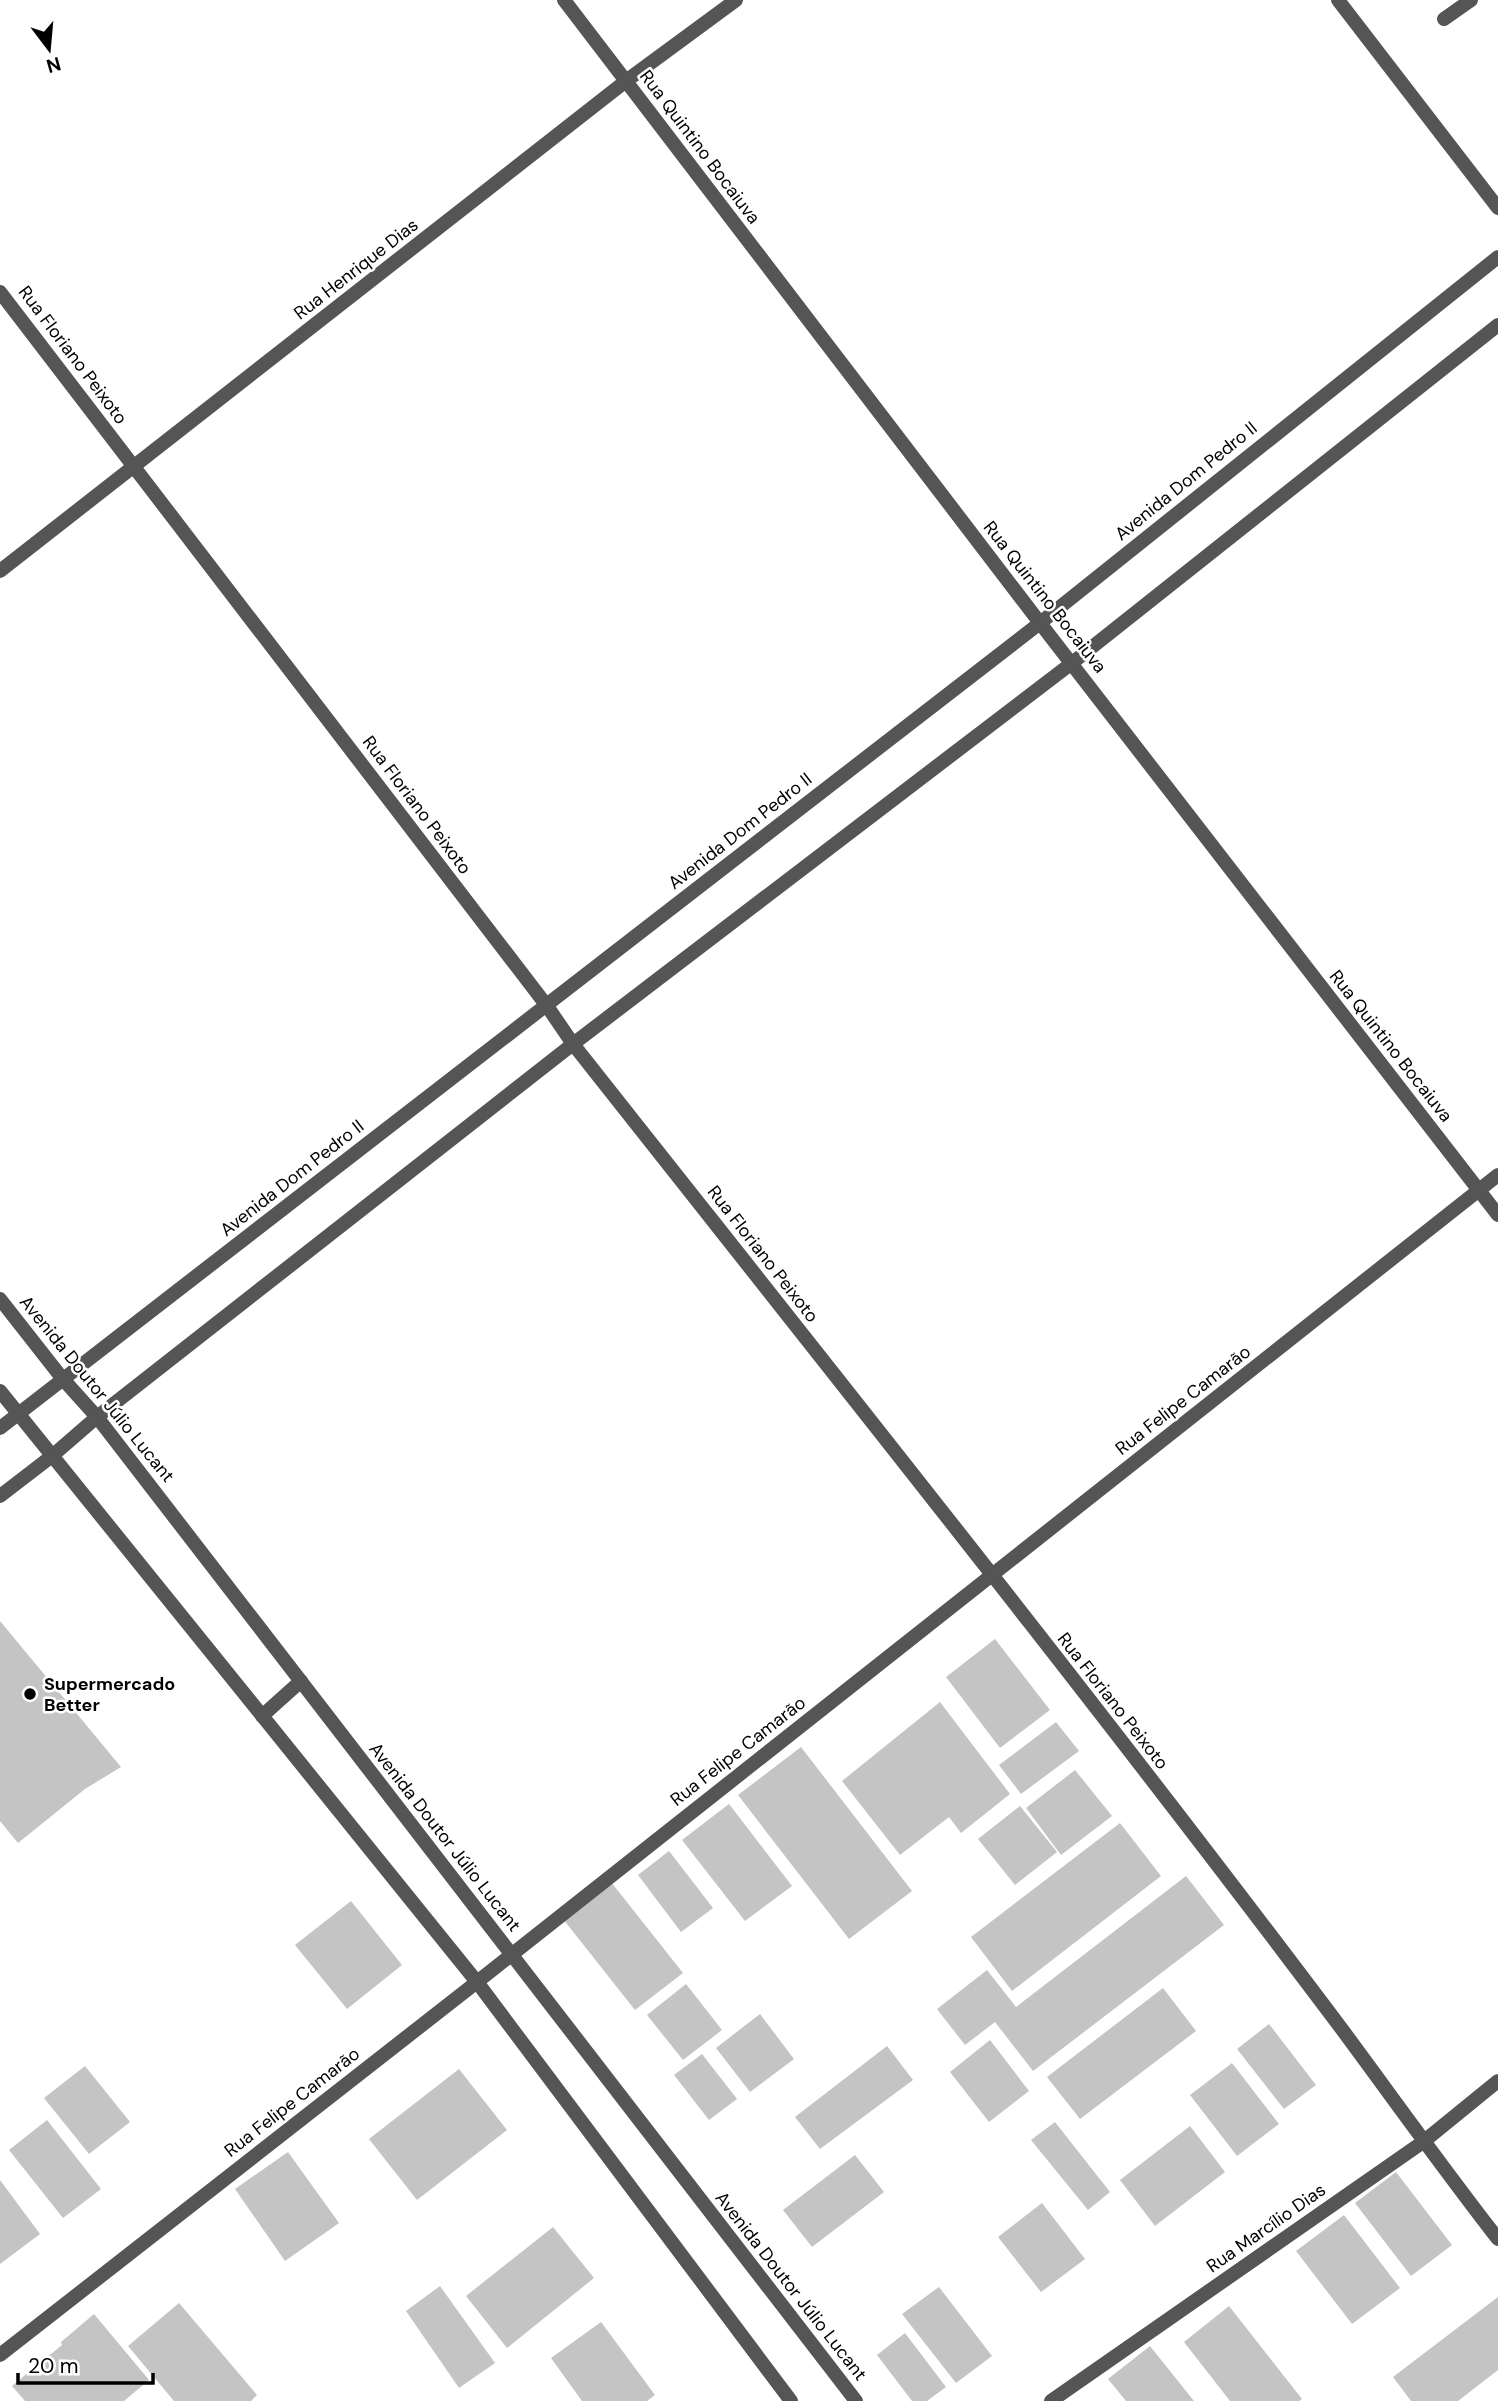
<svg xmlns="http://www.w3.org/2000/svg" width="1498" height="2401" viewBox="0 0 1498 2401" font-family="'DM Sans',sans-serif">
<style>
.building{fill:#c4c4c4}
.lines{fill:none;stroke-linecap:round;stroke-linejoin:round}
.service{stroke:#555;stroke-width:14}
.minor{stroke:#555;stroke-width:14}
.tertiary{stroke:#555;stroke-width:14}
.poi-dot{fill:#000;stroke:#fff;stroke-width:2.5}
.labels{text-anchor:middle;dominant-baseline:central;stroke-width:5;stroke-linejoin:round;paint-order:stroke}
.street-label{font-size:18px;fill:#000;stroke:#fff}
.poi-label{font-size:18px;font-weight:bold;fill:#000;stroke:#fff;text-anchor:start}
</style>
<rect width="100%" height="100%" fill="#fff"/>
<g class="building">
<path d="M 0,1621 L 121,1767 L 85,1789 L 18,1843 L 0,1821 Z"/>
<path d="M 995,1639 L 1050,1710 L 1000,1748 L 946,1677 Z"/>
<path d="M 940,1702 L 1010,1794 L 961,1833 L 949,1817 L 900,1855 L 842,1781 Z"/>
<path d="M 1056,1722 L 1079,1751 L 1021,1794 L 999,1765 Z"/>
<path d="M 801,1747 L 912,1891 L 849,1939 L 738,1795 Z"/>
<path d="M 1075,1770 L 1112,1816 L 1061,1855 L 1026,1808 Z"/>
<path d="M 729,1804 L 792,1886 L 745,1921 L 682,1840 Z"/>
<path d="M 1020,1806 L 1057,1852 L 1015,1885 L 978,1839 Z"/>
<path d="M 1120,1823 L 1161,1876 L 1012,1991 L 971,1937 Z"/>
<path d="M 669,1851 L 713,1908 L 681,1932 L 638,1875 Z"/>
<path d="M 1186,1876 L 1224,1925 L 1033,2071 L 995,2022 L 965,2045 L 937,2009 L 987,1970 L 1016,2007 Z"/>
<path d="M 611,1882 L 683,1973 L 635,2010 L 563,1919 Z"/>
<path d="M 351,1901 L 402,1965 L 347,2009 L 295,1945 Z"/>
<path d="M 686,1984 L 722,2030 L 683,2060 L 647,2015 Z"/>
<path d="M 1163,1988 L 1196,2031 L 1080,2119 L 1047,2077 Z"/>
<path d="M 760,2014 L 794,2059 L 750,2092 L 716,2048 Z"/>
<path d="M 1269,2024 L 1316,2085 L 1284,2109 L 1237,2049 Z"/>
<path d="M 990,2040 L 1029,2091 L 989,2122 L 950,2072 Z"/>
<path d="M 887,2046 L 913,2080 L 820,2149 L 795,2117 Z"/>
<path d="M 702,2054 L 737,2099 L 709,2120 L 674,2075 Z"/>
<path d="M 1232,2063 L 1279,2124 L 1237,2156 L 1190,2095 Z"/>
<path d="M 85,2066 L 130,2122 L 89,2154 L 44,2098 Z"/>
<path d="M 459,2069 L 507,2130 L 417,2200 L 369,2139 Z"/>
<path d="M 47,2120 L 101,2189 L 63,2218 L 9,2150 Z"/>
<path d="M 1055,2122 L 1110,2192 L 1088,2210 L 1031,2140 Z"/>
<path d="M 1190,2126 L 1225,2172 L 1155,2226 L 1120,2180 Z"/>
<path d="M 288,2152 L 339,2223 L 285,2261 L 235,2189 Z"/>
<path d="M 855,2155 L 884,2192 L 812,2247 L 783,2210 Z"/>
<path d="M 1396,2172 L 1452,2245 L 1411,2276 L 1355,2203 Z"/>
<path d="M 0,2180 L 40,2234 L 0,2264 Z"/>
<path d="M 1042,2203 L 1085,2259 L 1041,2292 L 998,2237 Z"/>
<path d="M 1344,2215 L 1400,2288 L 1352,2324 L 1296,2251 Z"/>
<path d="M 553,2227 L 594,2278 L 507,2348 L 466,2296 Z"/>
<path d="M 440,2286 L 495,2363 L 459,2388 L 406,2311 Z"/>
<path d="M 939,2287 L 992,2356 L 956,2383 L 902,2314 Z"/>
<path d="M 1498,2297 L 1498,2370 L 1458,2401 L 1411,2401 L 1393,2377 Z"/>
<path d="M 179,2303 L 257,2395 L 251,2401 L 174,2401 L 128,2346 Z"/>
<path d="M 1229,2306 L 1302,2399 L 1299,2401 L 1230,2401 L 1184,2342 Z"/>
<path d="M 94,2314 L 149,2380 L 124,2401 L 25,2401 L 12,2386 L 62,2345 L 61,2342 Z"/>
<path d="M 601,2322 L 655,2395 L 647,2401 L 582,2401 L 551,2358 Z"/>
<path d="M 905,2333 L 946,2387 L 927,2401 L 912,2401 L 877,2355 Z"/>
<path d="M 1150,2346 L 1194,2401 L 1126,2401 L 1108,2379 Z"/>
</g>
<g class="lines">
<path class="service" d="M 1444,19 L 1471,0"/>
<g class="minor">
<path d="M 564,0 L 1040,623 L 1498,1215"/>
<path d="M 1338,0 L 1498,208"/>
<path d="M 0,292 L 547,1006 L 573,1044 C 832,1372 1093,1698 1344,2032 C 1395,2101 1445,2171 1498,2239"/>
<path d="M 0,571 L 626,81 L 736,0"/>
<path d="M 0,2355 L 477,1982 L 1498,1175"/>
<path d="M 1051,2401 L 1423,2142 L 1498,2081"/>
</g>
<g class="tertiary">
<path d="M 0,1299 L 62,1378 L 97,1417 L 856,2401"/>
<path d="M 0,1391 L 477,1982 L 791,2401"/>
<path d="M 0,1428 L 1040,623 L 1498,257"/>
<path d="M 0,1496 L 52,1456 L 97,1417 L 573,1044 L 1072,663 L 1498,325"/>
<path d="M 262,1716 L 301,1681"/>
</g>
</g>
<circle class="poi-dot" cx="30" cy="1694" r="7"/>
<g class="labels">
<g class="street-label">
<text transform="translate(700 147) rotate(53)">Rua Quintino Bocaiuva</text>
<text transform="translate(356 269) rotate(-38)">Rua Henrique Dias</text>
<text transform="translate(73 355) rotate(53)">Rua Floriano Peixoto</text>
<text transform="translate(1186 481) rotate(-39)">Avenida Dom Pedro II</text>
<text transform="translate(1045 597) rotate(52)">Rua Quintino Bocaiuva</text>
<text transform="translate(417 805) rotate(53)">Rua Floriano Peixoto</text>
<text transform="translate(740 831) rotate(-38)">Avenida Dom Pedro II</text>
<text transform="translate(1391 1046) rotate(52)">Rua Quintino Bocaiuva</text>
<text transform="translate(292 1178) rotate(-38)">Avenida Dom Pedro II</text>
<text transform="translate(763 1254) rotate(52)">Rua Floriano Peixoto</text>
<text transform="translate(97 1389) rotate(51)">Avenida Doutor Júlio Lucant</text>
<text transform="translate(1183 1400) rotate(-38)">Rua Felipe Camarão</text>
<text transform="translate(1113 1701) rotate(52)">Rua Floriano Peixoto</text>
<text transform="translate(738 1751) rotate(-38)">Rua Felipe Camarão</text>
<text transform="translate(445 1837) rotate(52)">Avenida Doutor Júlio Lucant</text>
<text transform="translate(292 2102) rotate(-38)">Rua Felipe Camarão</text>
<text transform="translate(1266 2228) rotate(-35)">Rua Marcílio Dias</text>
<text transform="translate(791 2286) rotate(52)">Avenida Doutor Júlio Lucant</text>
</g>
<g class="poi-label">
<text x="44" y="1684">Supermercado<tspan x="44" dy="21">Better</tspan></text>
</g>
</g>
<g transform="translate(49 49) rotate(164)" stroke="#ffffff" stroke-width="5" paint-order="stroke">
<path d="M0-5L12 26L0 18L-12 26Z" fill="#000000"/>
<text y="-10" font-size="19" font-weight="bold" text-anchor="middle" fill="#000000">N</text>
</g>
<path d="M18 2373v10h135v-10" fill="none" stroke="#000000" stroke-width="3.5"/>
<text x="28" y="2373" font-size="21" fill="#000000" stroke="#ffffff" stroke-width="5" paint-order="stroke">20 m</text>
</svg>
